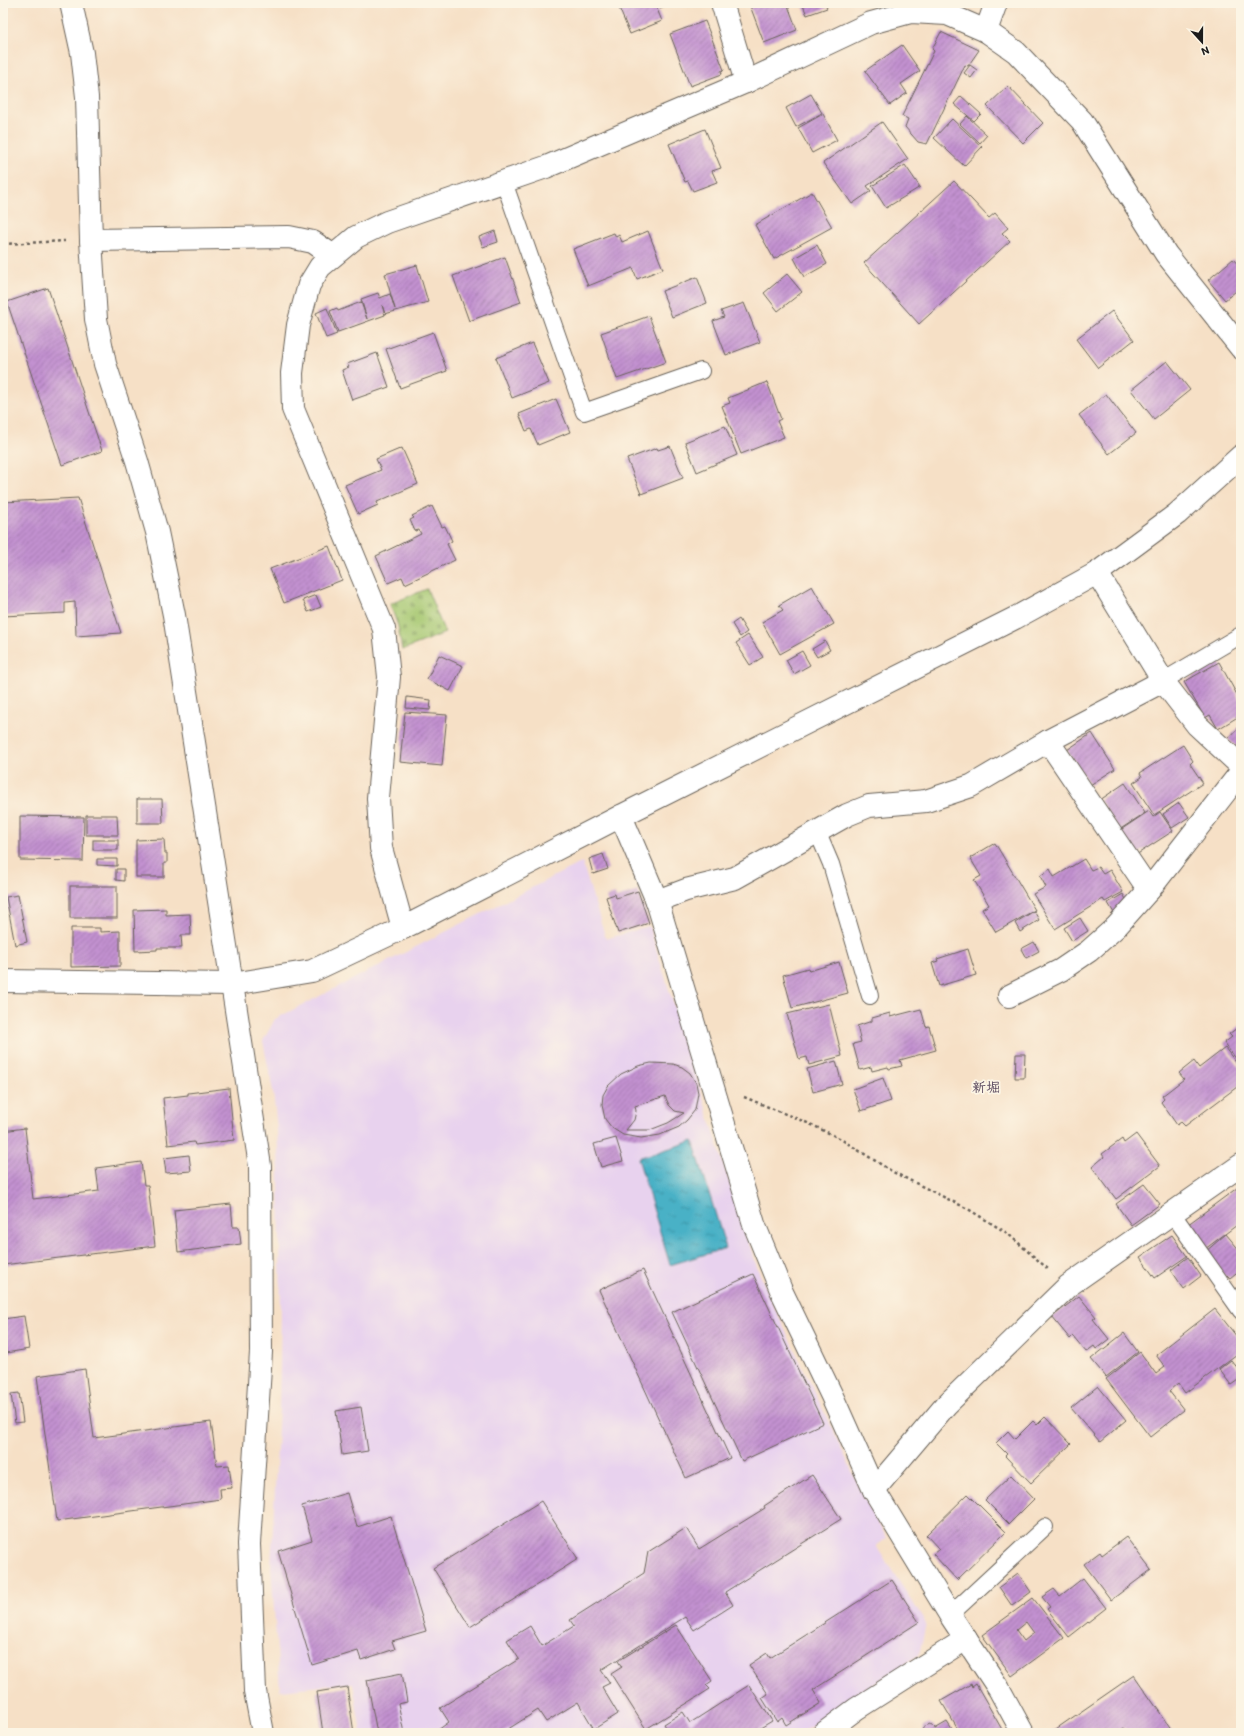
<svg xmlns="http://www.w3.org/2000/svg" width="1244" height="1736" viewBox="0 0 1244 1736" font-family="Itim,'Klee One',sans-serif">
<style>
.built{fill:#e8d2ee}
.cemetery{fill:url(#cemetery-stones);stroke:#607246}
.water{fill:url(#water-ripples);stroke:#326671}
.building{fill:url(#building-hatch);fill-rule:evenodd}
.lines{fill:none;stroke-linecap:round;stroke-linejoin:round}
.lane-casing{stroke:#686158;stroke-width:18}
.street-casing{stroke:#686158;stroke-width:24}
.secondary-casing{stroke:#686158;stroke-width:24}
.path{stroke:#686158;stroke-width:2.5;stroke-dasharray:3 3;stroke-linecap:butt}
.lane{stroke:#fff;stroke-width:16}
.street{stroke:#fff;stroke-width:22}
.secondary{stroke:#fff;stroke-width:22}
.labels{text-anchor:middle;dominant-baseline:central;stroke-width:3.5;stroke-linejoin:round;paint-order:stroke}
.quarter-label{font-size:14px;font-weight:bold;fill:#56455b;stroke:#fcf5e5}
</style>
<defs>
<pattern id="cemetery-stones" width="16" height="16" patternUnits="userSpaceOnUse"><rect width="16" height="16" fill="#a5c770"/><path d="M2 7V4a2 2 0 0 1 4 0v3zM10 15v-3a2 2 0 0 1 4 0v3z" fill="#8daa60"/></pattern>
<pattern id="water-ripples" width="26" height="14" patternUnits="userSpaceOnUse"><rect width="26" height="14" fill="#48b1c6"/><path d="M2 4q2-2 4 0t4 0M15 11q2-2 4 0t4 0" fill="none" stroke="#3b8fa0"/></pattern>
<pattern id="building-hatch" width="6" height="6" patternUnits="userSpaceOnUse"><rect width="6" height="6" fill="#c291d0"/><path d="M-1 1l2-2M0 6l6-6M5 7l2-2" fill="none" stroke="#9d76a8"/></pattern>
</defs>
<rect width="100%" height="100%" fill="#fcf5e5"/>
<filter id="ink" filterUnits="userSpaceOnUse"><feTurbulence type="fractalNoise" baseFrequency=".025" numOctaves="2"/><feDisplacementMap in="SourceGraphic" scale="8" xChannelSelector="R" yChannelSelector="G"/><feConvolveMatrix kernelMatrix="1 2 1 2 8 2 1 2 1" color-interpolation-filters="sRGB"/></filter>
<filter id="wash" filterUnits="userSpaceOnUse"><feTurbulence type="fractalNoise" baseFrequency=".012" numOctaves="4" result="noise"/><feDisplacementMap in="SourceGraphic" scale="16" xChannelSelector="R" yChannelSelector="G"/><feGaussianBlur stdDeviation="0.9" result="paint"/><feColorMatrix in="noise" values="0 0 0 0 0 0 0 0 0 0 0 0 0 0 0 0 0 1.4 0 .05"/><feComposite in="paint" operator="in"/></filter>
<g filter="url(#wash)">
<rect width="100%" height="100%" fill="#f6e0c6"/>
<path class="built" d="M 582,862 L 606,939 L 649,926 L 747,1238 L 757,1267 L 769,1296 L 873,1515 L 887,1538 L 876,1546 L 926,1623 L 919,1655 L 800,1733 L 361,1733 L 353,1683 L 280,1690 L 271,1567 L 279,1409 L 281,1317 L 279,1171 L 277,1129 L 273,1091 L 263,1041 L 275,1019 Z"/>
<path class="cemetery" d="M 427,589 L 445,633 L 402,650 L 398,626 L 390,604 Z"/>
<path class="water" d="M 693,1141 L 726,1248 L 670,1265 L 638,1158 Z"/>
<g id="blocks">
<g class="building">
<path d="M 617,3 L 673,3 L 657,9 L 662,21 L 630,34 Z"/>
<path d="M 749,3 L 787,3 L 797,30 L 764,43 Z"/>
<path d="M 802,3 L 825,3 L 827,8 L 807,15 Z"/>
<path d="M 705,21 L 724,70 L 721,71 L 722,74 L 690,86 L 670,34 Z"/>
<path d="M 941,32 L 979,50 L 968,66 L 965,65 L 927,144 L 918,142 L 905,127 L 908,119 L 902,116 L 934,51 L 932,49 Z"/>
<path d="M 902,45 L 920,71 L 901,84 L 907,93 L 890,105 L 865,71 Z"/>
<path d="M 970,65 L 977,70 L 971,78 L 964,73 Z"/>
<path d="M 1008,86 L 1043,123 L 1023,143 L 987,106 Z"/>
<path d="M 811,94 L 822,113 L 796,127 L 786,108 Z"/>
<path d="M 961,96 L 981,114 L 974,121 L 954,104 Z"/>
<path d="M 823,114 L 837,140 L 812,153 L 798,128 Z"/>
<path d="M 967,116 L 987,135 L 980,143 L 960,124 Z"/>
<path d="M 952,119 L 982,147 L 964,166 L 934,138 Z"/>
<path d="M 882,122 L 908,159 L 867,186 L 871,191 L 852,204 L 823,163 Z"/>
<path d="M 705,129 L 721,168 L 712,171 L 717,182 L 693,191 L 688,181 L 685,182 L 669,144 Z"/>
<path d="M 905,165 L 920,187 L 886,208 L 872,186 Z"/>
<path d="M 954,181 L 989,218 L 995,213 L 1008,228 L 1002,233 L 1010,241 L 919,324 L 864,263 Z"/>
<path d="M 812,192 L 832,227 L 774,259 L 755,225 Z"/>
<path d="M 495,231 L 498,242 L 483,247 L 479,237 Z"/>
<path d="M 648,231 L 663,269 L 637,279 L 633,268 L 588,286 L 573,249 L 614,233 L 616,237 L 619,235 L 622,242 Z"/>
<path d="M 817,245 L 827,264 L 804,277 L 794,258 Z"/>
<path d="M 505,257 L 521,302 L 469,321 L 453,276 Z"/>
<path d="M 1233,259 L 1241,268 L 1241,287 L 1225,300 L 1208,280 Z"/>
<path d="M 417,265 L 428,302 L 385,314 L 382,305 L 385,315 L 338,332 L 330,311 L 337,308 L 338,311 L 361,302 L 367,319 L 361,299 L 378,293 L 380,298 L 390,294 L 395,309 L 385,274 Z"/>
<path d="M 787,274 L 802,292 L 778,311 L 764,293 Z"/>
<path d="M 697,277 L 707,303 L 672,317 L 662,291 Z"/>
<path d="M 48,288 L 102,451 L 62,465 L 7,302 Z"/>
<path d="M 744,303 L 760,342 L 726,355 L 713,321 L 724,317 L 721,311 Z"/>
<path d="M 327,308 L 337,334 L 326,338 L 316,313 Z"/>
<path d="M 1112,311 L 1134,340 L 1098,368 L 1076,339 Z"/>
<path d="M 649,316 L 666,362 L 617,379 L 601,333 Z"/>
<path d="M 433,332 L 447,371 L 400,388 L 386,349 Z"/>
<path d="M 532,343 L 549,383 L 512,398 L 496,358 Z"/>
<path d="M 377,353 L 389,387 L 352,400 L 342,370 L 349,367 L 347,364 Z"/>
<path d="M 1167,361 L 1190,390 L 1154,419 L 1131,390 Z"/>
<path d="M 767,382 L 781,419 L 777,421 L 784,437 L 741,454 L 722,406 L 730,403 L 728,398 Z"/>
<path d="M 1106,394 L 1136,433 L 1109,454 L 1079,415 Z"/>
<path d="M 556,399 L 570,432 L 538,445 L 531,429 L 526,431 L 519,414 Z"/>
<path d="M 725,426 L 737,455 L 697,472 L 685,442 Z"/>
<path d="M 670,446 L 683,478 L 641,494 L 627,459 L 657,448 L 658,450 Z"/>
<path d="M 402,448 L 418,484 L 377,502 L 378,505 L 358,514 L 345,485 L 381,470 L 376,459 Z"/>
<path d="M 78,498 L 121,633 L 76,636 L 75,602 L 65,603 L 65,613 L 3,616 L 3,502 Z"/>
<path d="M 432,506 L 442,527 L 445,526 L 452,541 L 447,544 L 455,560 L 405,584 L 402,577 L 388,583 L 376,556 L 421,534 L 419,530 L 415,531 L 410,520 L 414,518 L 412,516 Z"/>
<path d="M 329,546 L 342,580 L 284,603 L 270,569 Z"/>
<path d="M 812,586 L 834,624 L 780,654 L 762,622 L 783,610 L 779,605 Z"/>
<path d="M 316,595 L 321,607 L 308,612 L 303,600 Z"/>
<path d="M 739,619 L 747,632 L 740,637 L 732,624 Z"/>
<path d="M 748,635 L 763,657 L 750,665 L 736,643 Z"/>
<path d="M 825,641 L 830,650 L 817,657 L 812,649 Z"/>
<path d="M 802,651 L 810,665 L 794,674 L 786,660 Z"/>
<path d="M 439,655 L 463,666 L 450,691 L 427,679 Z"/>
<path d="M 1219,662 L 1241,702 L 1241,715 L 1218,729 L 1210,715 L 1205,718 L 1184,682 Z"/>
<path d="M 407,697 L 431,700 L 430,710 L 406,708 Z"/>
<path d="M 405,712 L 447,715 L 442,766 L 400,762 Z"/>
<path d="M 1241,725 L 1241,751 L 1228,739 Z"/>
<path d="M 1092,733 L 1115,769 L 1090,785 L 1067,750 Z"/>
<path d="M 1183,745 L 1193,761 L 1190,764 L 1203,783 L 1154,815 L 1133,783 L 1142,777 L 1140,773 Z"/>
<path d="M 1125,783 L 1145,813 L 1119,830 L 1100,800 Z"/>
<path d="M 137,799 L 162,799 L 163,823 L 137,823 Z"/>
<path d="M 1179,803 L 1189,817 L 1172,828 L 1163,814 Z"/>
<path d="M 1149,811 L 1153,817 L 1160,812 L 1173,831 L 1136,855 L 1119,831 Z"/>
<path d="M 86,815 L 117,815 L 118,835 L 86,835 Z"/>
<path d="M 20,816 L 84,817 L 83,861 L 20,860 Z"/>
<path d="M 164,839 L 165,853 L 167,853 L 167,863 L 164,863 L 164,877 L 136,877 L 136,840 Z"/>
<rect x="93" y="840" width="25" height="10"/>
<path d="M 995,843 L 1035,910 L 996,932 L 982,909 L 989,905 L 974,880 L 981,876 L 970,858 Z"/>
<path d="M 603,854 L 608,869 L 593,874 L 589,859 Z"/>
<path d="M 97,859 L 117,859 L 117,866 L 97,865 Z"/>
<path d="M 1084,859 L 1091,870 L 1098,867 L 1103,874 L 1110,870 L 1123,892 L 1105,902 L 1103,899 L 1055,929 L 1033,894 L 1046,887 L 1040,876 L 1050,869 L 1054,877 Z"/>
<path d="M 116,869 L 124,869 L 124,881 L 116,880 Z"/>
<rect x="70" y="886" width="47" height="32"/>
<path d="M 638,891 L 649,923 L 618,933 L 606,897 L 615,894 L 616,898 Z"/>
<path d="M 1123,894 L 1129,905 L 1114,913 L 1108,903 Z"/>
<path d="M 18,895 L 27,942 L 15,945 L 6,897 Z"/>
<path d="M 166,909 L 166,915 L 190,914 L 191,935 L 181,935 L 182,948 L 157,948 L 157,950 L 135,951 L 134,910 Z"/>
<path d="M 1034,911 L 1039,920 L 1020,932 L 1015,923 Z"/>
<path d="M 1080,918 L 1088,931 L 1072,941 L 1064,928 Z"/>
<path d="M 71,928 L 100,928 L 100,932 L 120,931 L 120,966 L 71,967 Z"/>
<path d="M 1034,942 L 1039,951 L 1026,958 L 1021,949 Z"/>
<path d="M 968,949 L 976,975 L 939,986 L 932,963 L 938,961 L 937,959 Z"/>
<path d="M 839,962 L 848,993 L 792,1008 L 783,975 L 808,968 L 809,971 Z"/>
<path d="M 829,1004 L 842,1056 L 809,1065 L 807,1057 L 799,1059 L 787,1014 Z"/>
<path d="M 921,1009 L 926,1027 L 929,1026 L 936,1050 L 900,1060 L 902,1066 L 889,1069 L 888,1067 L 872,1071 L 871,1067 L 860,1070 L 853,1044 L 861,1042 L 857,1026 L 872,1021 L 872,1018 L 890,1013 L 890,1017 Z"/>
<path d="M 1241,1025 L 1241,1065 L 1224,1043 L 1232,1037 L 1229,1034 Z"/>
<path d="M 1225,1048 L 1241,1069 L 1241,1084 L 1185,1126 L 1181,1122 L 1177,1125 L 1161,1102 L 1164,1099 L 1162,1096 L 1184,1079 L 1179,1073 L 1194,1061 L 1199,1068 Z"/>
<path d="M 1016,1054 L 1025,1054 L 1024,1078 L 1015,1078 Z"/>
<path d="M 836,1061 L 842,1084 L 813,1092 L 807,1069 Z"/>
<path d="M 651,1063 L 673,1064 L 682,1067 L 690,1073 L 696,1083 L 698,1093 L 695,1110 L 687,1120 L 679,1127 L 660,1135 L 641,1138 L 623,1135 L 612,1128 L 605,1119 L 602,1105 L 603,1095 L 608,1086 L 621,1074 L 638,1066 ZM 665,1096 L 669,1105 L 675,1111 L 684,1113 L 668,1123 L 650,1130 L 626,1130 L 634,1120 L 636,1111 L 635,1106 Z"/>
<path d="M 883,1078 L 891,1101 L 861,1111 L 853,1089 Z"/>
<path d="M 229,1088 L 234,1140 L 195,1145 L 194,1142 L 168,1145 L 163,1098 L 188,1095 L 188,1093 Z"/>
<path d="M 25,1128 L 33,1199 L 99,1191 L 96,1168 L 141,1162 L 144,1185 L 148,1185 L 155,1246 L 3,1265 L 3,1131 Z"/>
<path d="M 1136,1134 L 1160,1166 L 1116,1199 L 1092,1167 L 1104,1157 L 1102,1154 L 1122,1139 L 1124,1143 Z"/>
<path d="M 616,1138 L 623,1161 L 601,1167 L 594,1144 Z"/>
<path d="M 189,1155 L 191,1171 L 166,1173 L 164,1158 Z"/>
<path d="M 1144,1184 L 1160,1204 L 1131,1225 L 1116,1204 Z"/>
<path d="M 1241,1185 L 1241,1222 L 1205,1249 L 1187,1225 Z"/>
<path d="M 231,1204 L 233,1227 L 239,1227 L 241,1244 L 178,1252 L 174,1210 Z"/>
<path d="M 1226,1234 L 1241,1252 L 1241,1269 L 1230,1278 L 1227,1275 L 1225,1277 L 1205,1252 Z"/>
<path d="M 1172,1235 L 1187,1256 L 1155,1278 L 1140,1257 Z"/>
<path d="M 1188,1257 L 1201,1276 L 1184,1289 L 1171,1270 Z"/>
<path d="M 643,1270 L 730,1458 L 686,1478 L 599,1290 Z"/>
<path d="M 753,1274 L 823,1423 L 742,1461 L 672,1312 Z"/>
<path d="M 1079,1296 L 1096,1317 L 1093,1319 L 1109,1339 L 1096,1349 L 1094,1346 L 1086,1352 L 1073,1336 L 1070,1339 L 1052,1317 Z"/>
<path d="M 1215,1309 L 1241,1342 L 1241,1351 L 1185,1393 L 1178,1383 L 1169,1391 L 1184,1410 L 1150,1437 L 1106,1379 L 1140,1352 L 1156,1374 L 1165,1367 L 1156,1355 Z"/>
<path d="M 24,1316 L 29,1349 L 6,1353 L 3,1319 Z"/>
<path d="M 1124,1333 L 1138,1352 L 1106,1377 L 1091,1359 Z"/>
<path d="M 1231,1360 L 1241,1372 L 1241,1378 L 1231,1385 L 1219,1369 Z"/>
<path d="M 85,1369 L 94,1438 L 211,1422 L 217,1466 L 229,1465 L 232,1488 L 220,1489 L 221,1499 L 57,1521 L 37,1376 Z"/>
<path d="M 1098,1386 L 1126,1420 L 1100,1442 L 1071,1408 Z"/>
<path d="M 19,1393 L 23,1422 L 15,1423 L 11,1394 Z"/>
<path d="M 361,1407 L 368,1451 L 342,1455 L 336,1411 Z"/>
<path d="M 1045,1417 L 1071,1444 L 1031,1483 L 1005,1456 L 1007,1454 L 996,1443 L 1008,1431 L 1015,1439 L 1033,1421 L 1037,1425 Z"/>
<path d="M 812,1475 L 841,1519 L 725,1592 L 733,1605 L 694,1630 L 685,1617 L 601,1670 L 610,1683 L 602,1687 L 618,1714 L 594,1729 L 578,1702 L 546,1722 L 538,1710 L 502,1733 L 440,1733 L 438,1730 L 449,1722 L 440,1708 L 519,1659 L 507,1640 L 530,1626 L 542,1646 L 574,1626 L 570,1620 L 644,1573 L 648,1552 L 686,1528 L 699,1549 L 765,1508 L 764,1506 Z"/>
<path d="M 1011,1475 L 1034,1499 L 1009,1524 L 985,1500 Z"/>
<path d="M 347,1493 L 357,1527 L 391,1516 L 426,1631 L 392,1641 L 395,1649 L 361,1660 L 358,1651 L 312,1665 L 278,1551 L 312,1540 L 302,1506 Z"/>
<path d="M 968,1494 L 1006,1532 L 957,1580 L 933,1554 L 939,1549 L 926,1535 Z"/>
<path d="M 541,1501 L 578,1559 L 470,1627 L 433,1568 Z"/>
<path d="M 1126,1537 L 1151,1570 L 1111,1600 L 1084,1564 L 1100,1552 L 1102,1555 Z"/>
<path d="M 1018,1573 L 1031,1592 L 1012,1606 L 999,1587 Z"/>
<path d="M 1083,1578 L 1106,1608 L 1069,1637 L 1047,1609 L 1050,1607 L 1042,1597 L 1054,1589 L 1060,1596 Z"/>
<path d="M 892,1580 L 919,1622 L 813,1690 L 821,1703 L 786,1725 L 782,1718 L 777,1722 L 762,1698 L 768,1694 L 749,1665 L 767,1653 L 770,1658 Z"/>
<path d="M 1033,1598 L 1064,1638 L 1012,1676 L 982,1635 ZM 1026,1622 L 1034,1633 L 1024,1641 L 1016,1630 Z"/>
<path d="M 676,1625 L 712,1681 L 706,1685 L 710,1689 L 646,1729 L 611,1674 L 622,1667 L 618,1661 Z"/>
<path d="M 402,1673 L 407,1702 L 398,1704 L 404,1733 L 377,1733 L 367,1680 Z"/>
<path d="M 1134,1675 L 1174,1733 L 1128,1733 L 1124,1728 L 1117,1733 L 1050,1733 Z"/>
<path d="M 971,1684 L 972,1687 L 976,1684 L 1004,1733 L 960,1733 L 941,1701 Z"/>
<path d="M 749,1685 L 772,1721 L 752,1733 L 656,1733 L 666,1727 L 664,1724 L 683,1712 L 690,1723 Z"/>
<path d="M 347,1687 L 354,1733 L 323,1733 L 317,1692 Z"/>
<path d="M 947,1722 L 954,1733 L 922,1733 L 923,1727 L 930,1724 L 934,1726 L 935,1729 Z"/>
</g>
</g>
</g>
<g filter="url(#ink)">
<use href="#blocks" fill-opacity="0" stroke="#686158" stroke-width="1"/>
<g class="lines">
<defs>
<g id="lane">
<path d="M 504,182 L 584,412 L 701,371"/>
<path d="M 1163,681 L 1241,635"/>
<path d="M 817,831 L 831,864 L 870,996"/>
<path d="M 1172,1213 L 1241,1311"/>
<path d="M 950,1615 L 1045,1527"/>
</g>
<g id="street">
<path d="M 722,3 L 746,82"/>
<path d="M 986,31 L 996,3"/>
<path d="M 91,240 L 289,237 L 313,242 L 332,255"/>
<path d="M 1097,573 L 1163,681 L 1197,725 L 1241,766"/>
<path d="M 1048,741 L 1149,890"/>
<path d="M 621,816 L 657,901 L 754,1224 L 781,1290 L 832,1396 L 874,1490 L 950,1615 L 999,1689 L 1023,1733"/>
<path d="M 657,901 L 686,890 L 735,878 L 847,815 L 869,806 L 926,801 L 971,786 L 1048,741 L 1163,681"/>
<path d="M 403,928 L 381,848 L 378,798 L 389,677 L 384,629 L 293,409 L 292,373 L 298,325 L 309,285 L 320,267 L 356,237 L 387,222 L 546,167 L 746,82 L 871,23 L 911,12 L 947,14 L 986,31 L 1016,52 L 1082,121 L 1166,254 L 1241,348"/>
<path d="M 232,984 L 260,1166 L 261,1352 L 249,1544 L 255,1691 L 263,1733"/>
<path d="M 1009,996 L 1061,970 L 1089,951 L 1116,927 L 1149,890 L 1241,772"/>
<path d="M 874,1490 L 946,1405 L 1068,1286 L 1241,1165"/>
<path d="M 824,1733 L 856,1709 L 966,1639"/>
</g>
<g id="secondary">
<path d="M 71,3 L 82,53 L 87,97 L 91,240 L 96,319 L 105,364 L 137,461 L 157,532 L 174,615 L 232,984"/>
<path d="M 3,981 L 232,984 L 312,971 L 403,928 L 621,816 L 1015,618 L 1097,573 L 1177,514 L 1241,456"/>
</g>
</defs>
<use href="#lane" class="lane-casing"/>
<use href="#street" class="street-casing"/>
<use href="#secondary" class="secondary-casing"/>
<g class="path">
<path d="M 3,244 L 65,241"/>
<path d="M 744,1097 L 810,1124 L 839,1138 L 893,1172 L 968,1209 L 1007,1233 L 1048,1269"/>
</g>
<use href="#lane" class="lane"/>
<use href="#street" class="street"/>
<use href="#secondary" class="secondary"/>
</g>
</g>
<g class="labels">
<g class="quarter-label">
<text x="986" y="1087">新堀</text>
</g>
</g>
<rect width="1244" height="1736" fill="none" stroke="#fcf5e5" stroke-width="16"/>
<g transform="translate(1202 42) rotate(159)" stroke="#fcf5e5" stroke-width="3" paint-order="stroke">
<path d="M0-3L7 15L0 10L-7 15Z" fill="#1c1c1c"/>
<text y="-6" font-size="11" font-weight="bold" text-anchor="middle" fill="#1c1c1c">N</text>
</g>
</svg>
